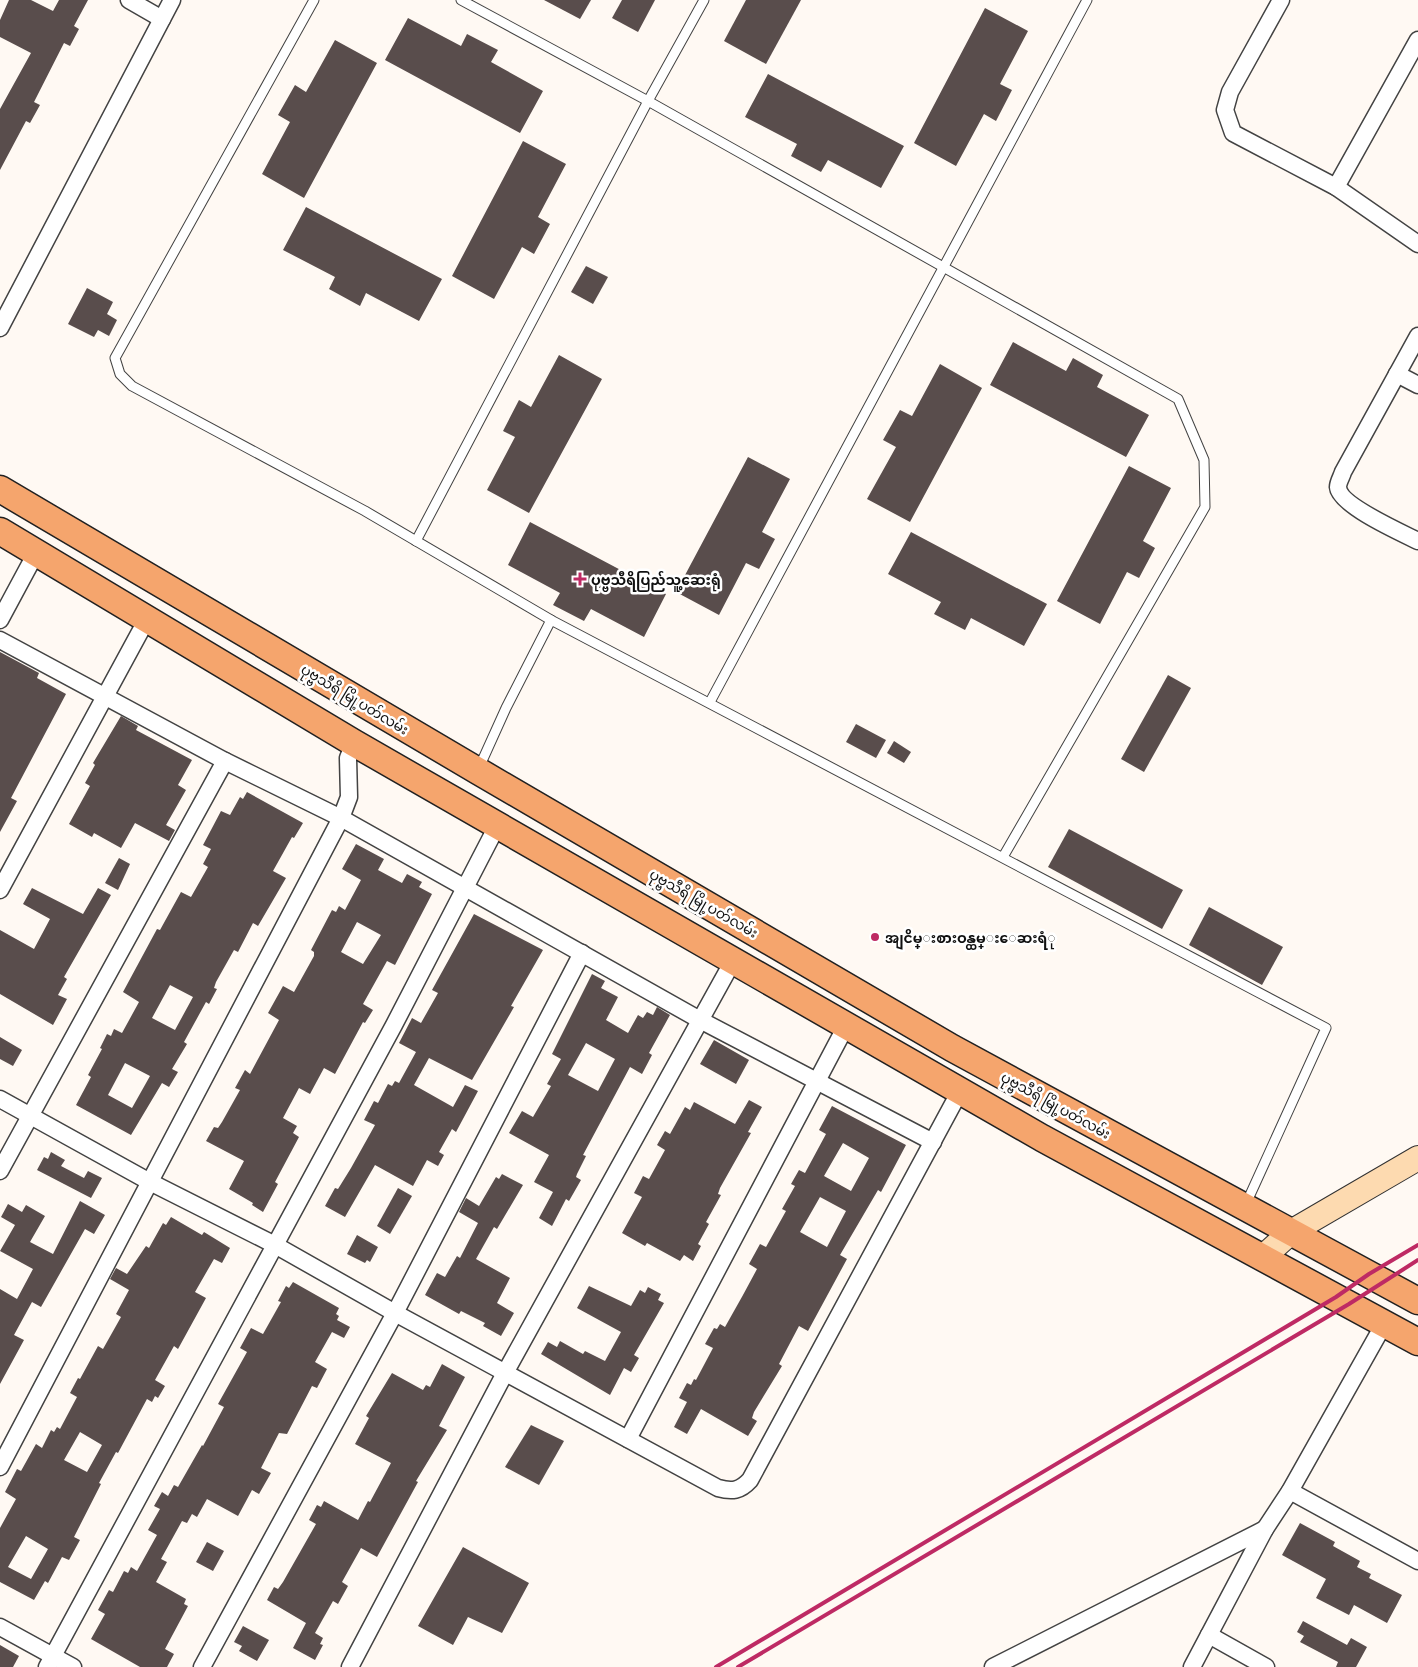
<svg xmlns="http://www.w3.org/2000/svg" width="1418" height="1667" viewBox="0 0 1418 1667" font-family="'PT Serif','Noto Sans Myanmar',serif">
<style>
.building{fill:#594d4c;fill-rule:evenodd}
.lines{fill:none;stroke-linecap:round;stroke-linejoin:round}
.service-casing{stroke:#434343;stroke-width:11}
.minor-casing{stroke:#434343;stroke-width:19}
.secondary-casing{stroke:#323232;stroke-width:26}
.primary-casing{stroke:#212121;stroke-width:29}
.service{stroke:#fff;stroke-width:9}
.minor{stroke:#fff;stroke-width:16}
.secondary{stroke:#fddab0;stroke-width:24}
.primary{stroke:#f5a56d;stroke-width:26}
.rail{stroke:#be2a64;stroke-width:4}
.poi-dot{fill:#be2a64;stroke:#fff;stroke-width:2}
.labels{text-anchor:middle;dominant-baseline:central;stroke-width:5;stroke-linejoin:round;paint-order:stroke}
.poi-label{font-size:14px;font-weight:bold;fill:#101010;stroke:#fff;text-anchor:start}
.street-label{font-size:14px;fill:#101010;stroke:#fff}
</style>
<rect width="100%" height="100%" fill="#fff9f3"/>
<g class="building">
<path d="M 9,0 L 31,0 L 53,11 L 59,0 L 88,0 L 74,26 L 79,29 L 70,46 L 64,43 L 34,102 L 40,105 L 30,123 L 26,121 L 0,170 L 0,109 L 31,53 L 0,37 L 0,20 Z"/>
<path d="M 544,0 L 591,0 L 580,19 Z"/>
<path d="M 622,0 L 655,0 L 638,32 L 612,18 Z"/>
<path d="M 746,0 L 801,0 L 766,64 L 724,41 Z"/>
<path d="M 985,8 L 1028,31 L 1000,84 L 1012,90 L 996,121 L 984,114 L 956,166 L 914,143 Z"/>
<path d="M 408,18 L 461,46 L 467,34 L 498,50 L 491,62 L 543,91 L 520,133 L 385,60 Z"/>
<path d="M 335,40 L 377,63 L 304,198 L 262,174 L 290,122 L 278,115 L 295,85 L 306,92 Z"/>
<path d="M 768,74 L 904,146 L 881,188 L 828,160 L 821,172 L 791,156 L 797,144 L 745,117 Z"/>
<path d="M 523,141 L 566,164 L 538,217 L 550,224 L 534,254 L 522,247 L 494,299 L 452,276 Z"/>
<path d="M 306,207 L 442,279 L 419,321 L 366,293 L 360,306 L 329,289 L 335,277 L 283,250 Z"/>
<path d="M 586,266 L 608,277 L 593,304 L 571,292 Z"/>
<path d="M 87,288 L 113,302 L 107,314 L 117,320 L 109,336 L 98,330 L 94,337 L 68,324 Z"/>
<path d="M 1013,342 L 1066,371 L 1073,358 L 1103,375 L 1097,387 L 1149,415 L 1126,457 L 990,385 Z"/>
<path d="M 559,355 L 602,379 L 529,513 L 487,490 L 515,437 L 503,431 L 519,400 L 531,407 Z"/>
<path d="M 940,364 L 982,388 L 910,522 L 867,499 L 896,447 L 883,440 L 900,410 L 912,416 Z"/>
<path d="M 748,457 L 790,479 L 762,532 L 775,539 L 759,569 L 746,563 L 719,615 L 676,592 Z"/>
<path d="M 1129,466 L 1171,488 L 1143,541 L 1155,548 L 1139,578 L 1127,572 L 1100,624 L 1057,601 Z"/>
<path d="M 530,522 L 666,594 L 644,637 L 591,609 L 584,621 L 553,605 L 560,593 L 508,565 Z"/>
<path d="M 911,532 L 1047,604 L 1024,646 L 971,618 L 965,630 L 934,614 L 941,602 L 888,574 Z"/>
<path d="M 0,652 L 39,673 L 37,678 L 66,694 L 11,798 L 17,801 L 0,832 Z"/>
<path d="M 1168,675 L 1191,688 L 1144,772 L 1121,759 Z"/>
<path d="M 121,716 L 138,726 L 136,730 L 192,760 L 178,785 L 186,790 L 166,825 L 175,830 L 169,841 L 135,823 L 121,848 L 94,833 L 92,837 L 69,824 L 90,786 L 85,783 L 95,765 L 93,763 Z"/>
<path d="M 856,724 L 886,740 L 876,758 L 846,742 Z"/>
<path d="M 894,741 L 911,752 L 904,763 L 887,753 Z"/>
<path d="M 247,792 L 303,823 L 294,838 L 292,837 L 273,871 L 286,878 L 258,926 L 253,923 L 238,952 L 234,950 L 216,982 L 214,988 L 217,989 L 209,1004 L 206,1002 L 184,1042 L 187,1044 L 172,1069 L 178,1072 L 169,1087 L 162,1083 L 131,1135 L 76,1105 L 91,1077 L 88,1075 L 102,1049 L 100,1048 L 107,1034 L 111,1036 L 114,1029 L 122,1033 L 139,1002 L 123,992 L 157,929 L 160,930 L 181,892 L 191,897 L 208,867 L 203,864 L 211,849 L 203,845 L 211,830 L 221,811 L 230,815 L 240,797 L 243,799 ZM 170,985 L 193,997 L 175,1030 L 152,1018 ZM 125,1063 L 150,1076 L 132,1108 L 108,1095 Z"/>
<path d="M 1069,829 L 1183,890 L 1162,929 L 1048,867 Z"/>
<path d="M 356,844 L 384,859 L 378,870 L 402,883 L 407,874 L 422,882 L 419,887 L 432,894 L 395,965 L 387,961 L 363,1004 L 373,1010 L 365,1023 L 363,1022 L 335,1074 L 324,1068 L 310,1094 L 299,1088 L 283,1118 L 297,1126 L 293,1133 L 299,1137 L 275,1182 L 278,1184 L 263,1212 L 252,1205 L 253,1203 L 229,1189 L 244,1161 L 206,1141 L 214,1127 L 218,1128 L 222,1122 L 240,1090 L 235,1088 L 245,1070 L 250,1074 L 279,1020 L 268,1013 L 283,986 L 294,992 L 314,956 L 314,952 L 311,950 L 332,910 L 336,912 L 339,906 L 345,910 L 361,880 L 342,869 ZM 357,922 L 381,935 L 363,964 L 341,952 Z"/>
<path d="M 119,858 L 130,864 L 118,890 L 105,883 Z"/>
<path d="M 32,888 L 83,914 L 98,888 L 111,895 L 64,977 L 67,979 L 58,995 L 67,999 L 53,1025 L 0,994 L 0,930 L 34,949 L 50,919 L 23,904 Z"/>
<path d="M 1209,907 L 1283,947 L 1262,985 L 1189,945 Z"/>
<path d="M 474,914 L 543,950 L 511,1006 L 514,1007 L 472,1080 L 429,1058 L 414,1085 L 453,1107 L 465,1085 L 478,1091 L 456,1132 L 452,1129 L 439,1152 L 444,1155 L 438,1166 L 427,1160 L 413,1186 L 375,1165 L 345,1217 L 325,1206 L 335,1188 L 338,1189 L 351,1168 L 375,1125 L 364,1120 L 374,1101 L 378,1103 L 388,1084 L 392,1086 L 395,1081 L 399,1083 L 416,1052 L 399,1043 L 412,1018 L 421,1023 L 438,993 L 432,990 Z"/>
<path d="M 592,974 L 605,981 L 601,988 L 618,997 L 606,1020 L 628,1033 L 638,1015 L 643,1018 L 647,1012 L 653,1015 L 657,1007 L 670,1015 L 649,1053 L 652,1055 L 642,1074 L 630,1067 L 583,1155 L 586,1156 L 577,1174 L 576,1177 L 581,1180 L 569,1201 L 566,1199 L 552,1226 L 539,1218 L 553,1192 L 534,1182 L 549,1155 L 509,1133 L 522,1111 L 533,1117 L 551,1086 L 547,1084 L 561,1059 L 552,1054 ZM 586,1043 L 615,1059 L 598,1091 L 568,1075 Z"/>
<path d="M 0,1037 L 22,1050 L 13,1066 L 0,1059 Z"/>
<path d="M 714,1040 L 749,1060 L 736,1084 L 700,1064 Z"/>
<path d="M 749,1100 L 762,1107 L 748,1132 L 751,1133 L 720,1188 L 718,1194 L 721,1195 L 706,1222 L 709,1224 L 698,1244 L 701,1246 L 693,1261 L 684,1255 L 680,1261 L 647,1243 L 645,1246 L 622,1233 L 642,1197 L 634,1193 L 643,1176 L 649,1179 L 665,1150 L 657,1145 L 665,1131 L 670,1134 L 685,1107 L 690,1110 L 694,1102 L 735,1124 Z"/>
<path d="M 832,1106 L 906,1145 L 881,1192 L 878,1190 L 840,1255 L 847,1259 L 808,1331 L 799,1326 L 779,1364 L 782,1366 L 754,1412 L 752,1418 L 757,1421 L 748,1436 L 701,1409 L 687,1434 L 674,1427 L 687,1402 L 679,1398 L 687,1383 L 691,1385 L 694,1379 L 696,1380 L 713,1348 L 705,1344 L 714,1328 L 717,1329 L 720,1324 L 725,1327 L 743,1295 L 757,1269 L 749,1264 L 760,1244 L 766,1247 L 786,1211 L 782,1209 L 795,1186 L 791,1184 L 799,1170 L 805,1173 L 826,1134 L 819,1130 ZM 843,1143 L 869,1158 L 851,1191 L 824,1176 ZM 820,1197 L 846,1211 L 827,1247 L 800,1232 Z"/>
<path d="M 51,1152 L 65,1160 L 61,1166 L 84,1178 L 88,1171 L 102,1178 L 91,1198 L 37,1170 L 44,1157 L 48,1159 Z"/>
<path d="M 502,1174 L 523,1185 L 497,1229 L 494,1227 L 476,1259 L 510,1278 L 497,1303 L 514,1313 L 501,1336 L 483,1326 L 485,1323 L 461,1311 L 459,1314 L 425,1295 L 437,1273 L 445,1277 L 457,1256 L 460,1258 L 478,1223 L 459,1212 L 466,1198 L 479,1206 L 496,1177 L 499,1179 Z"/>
<path d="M 398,1188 L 412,1196 L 390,1234 L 377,1226 Z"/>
<path d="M 80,1201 L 105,1215 L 94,1234 L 85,1229 L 41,1307 L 32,1302 L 14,1335 L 24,1340 L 0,1384 L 0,1289 L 17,1299 L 33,1269 L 0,1251 L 15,1225 L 1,1217 L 8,1204 L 22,1212 L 26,1205 L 45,1216 L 30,1242 L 53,1254 Z"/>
<path d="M 171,1217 L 202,1235 L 204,1232 L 230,1248 L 222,1263 L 214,1259 L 195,1292 L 206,1298 L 178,1349 L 174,1346 L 155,1380 L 165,1386 L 158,1398 L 155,1396 L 152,1402 L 147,1399 L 118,1453 L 116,1452 L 99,1483 L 101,1484 L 74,1537 L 80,1540 L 69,1560 L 62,1557 L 48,1583 L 45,1581 L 34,1600 L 0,1582 L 0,1528 L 16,1499 L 5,1492 L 17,1469 L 21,1471 L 36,1444 L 42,1448 L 51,1430 L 54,1432 L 57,1427 L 60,1429 L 77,1397 L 70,1393 L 78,1378 L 80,1379 L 98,1346 L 103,1349 L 121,1317 L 116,1314 L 129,1290 L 110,1279 L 116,1268 L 127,1274 L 146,1246 L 149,1248 L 163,1223 L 166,1225 ZM 80,1432 L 102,1445 L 87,1472 L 64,1460 ZM 26,1536 L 48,1549 L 31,1579 L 8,1567 Z"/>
<path d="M 357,1235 L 378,1247 L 370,1262 L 367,1260 L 365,1263 L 347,1254 Z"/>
<path d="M 293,1282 L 339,1308 L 336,1314 L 339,1316 L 337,1320 L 350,1327 L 344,1338 L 332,1332 L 315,1362 L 327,1369 L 317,1388 L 312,1386 L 287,1434 L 279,1433 L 261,1468 L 271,1473 L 259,1494 L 252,1490 L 238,1516 L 207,1499 L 197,1517 L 192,1514 L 187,1523 L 182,1521 L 161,1559 L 167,1562 L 156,1582 L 186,1599 L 184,1604 L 188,1606 L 165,1649 L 174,1654 L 167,1667 L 140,1667 L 91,1639 L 105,1614 L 98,1610 L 109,1590 L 113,1592 L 124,1571 L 128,1573 L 131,1567 L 137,1571 L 157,1535 L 148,1530 L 160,1509 L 154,1506 L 162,1492 L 168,1496 L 174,1485 L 178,1487 L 202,1445 L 203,1446 L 224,1407 L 218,1404 L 247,1352 L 240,1348 L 251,1328 L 263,1334 L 281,1302 L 278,1301 L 286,1286 L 289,1288 Z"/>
<path d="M 589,1286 L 631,1306 L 640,1290 L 645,1293 L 648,1287 L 661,1294 L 658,1300 L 664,1303 L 634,1355 L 639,1358 L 631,1372 L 624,1368 L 610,1395 L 541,1354 L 548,1342 L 557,1347 L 560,1341 L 583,1354 L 585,1351 L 605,1361 L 621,1332 L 577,1308 Z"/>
<path d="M 442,1364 L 465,1377 L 439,1426 L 447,1430 L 416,1481 L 418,1482 L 377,1557 L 361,1548 L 342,1582 L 348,1586 L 338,1604 L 333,1601 L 315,1633 L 323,1638 L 320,1644 L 323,1645 L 315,1660 L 293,1648 L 306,1623 L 267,1600 L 274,1587 L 278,1589 L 283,1582 L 316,1524 L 309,1520 L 317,1505 L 321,1507 L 324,1501 L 358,1520 L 368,1501 L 370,1502 L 391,1463 L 355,1444 L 369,1418 L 366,1416 L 392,1373 L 423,1390 L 426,1385 L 430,1387 Z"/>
<path d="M 531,1425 L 564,1441 L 539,1485 L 505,1467 Z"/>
<path d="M 1300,1523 L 1335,1542 L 1333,1546 L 1360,1561 L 1357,1567 L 1371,1574 L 1369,1578 L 1402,1595 L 1387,1623 L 1354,1605 L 1349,1615 L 1316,1598 L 1326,1579 L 1282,1555 Z"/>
<path d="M 207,1542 L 224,1551 L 213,1571 L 196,1562 Z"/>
<path d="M 463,1547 L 529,1583 L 502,1633 L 468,1617 L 453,1645 L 418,1626 Z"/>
<path d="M 1303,1621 L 1347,1645 L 1351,1638 L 1367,1647 L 1356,1667 L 1336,1667 L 1338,1662 L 1300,1642 L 1304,1636 L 1297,1632 Z"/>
<path d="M 243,1626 L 269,1640 L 257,1661 L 239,1651 L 242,1646 L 234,1642 Z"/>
<path d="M 0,1645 L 19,1656 L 13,1667 L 0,1667 Z"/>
</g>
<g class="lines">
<defs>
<g id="service">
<path d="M 314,0 L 115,358 L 120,374 L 132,386 L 365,511 L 551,620 L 1326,1028 L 1245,1206"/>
<path d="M 461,0 L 648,101 L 1178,399 L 1204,460 L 1205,507 L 1003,857"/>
<path d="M 416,541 L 648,101 L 704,0"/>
<path d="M 710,702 L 1087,0"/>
<path d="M 478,770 L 506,708 L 551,620"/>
</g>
<g id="minor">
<path d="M 129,0 L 162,19"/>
<path d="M 1281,0 L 1230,92 L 1225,110 L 1233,133 L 1336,187 L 1418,244"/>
<path d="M 1336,187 L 1418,40"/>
<path d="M 0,328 L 172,0"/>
<path d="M 1418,336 L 1343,472 C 1342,476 1338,482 1338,487 C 1339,505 1402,533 1418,541"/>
<path d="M 1397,374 L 1418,385"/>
<path d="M 0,620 L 36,553"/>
<path d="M 0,640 L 225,761 L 341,818 L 700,1020 L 933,1142"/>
<path d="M 0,890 L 147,619"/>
<path d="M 0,1099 L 150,1182 L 275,1245 L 395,1313 L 718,1488 C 732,1492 740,1491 750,1480 L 960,1091"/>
<path d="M 0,1171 L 225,761"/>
<path d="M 628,1439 L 846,1026"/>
<path d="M 0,1467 L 341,818 L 349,797 L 348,758 L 354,743"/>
<path d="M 1290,1491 L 1418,1561"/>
<path d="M 0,1627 L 73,1667"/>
<path d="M 1209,1635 L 1266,1667"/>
<path d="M 47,1667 L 394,1025 L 497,826"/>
<path d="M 202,1667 L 395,1313 L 582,953"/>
<path d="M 350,1667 L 505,1373 L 733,961"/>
<path d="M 993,1667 L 1265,1529"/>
<path d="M 1192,1667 L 1265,1529 L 1290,1491 L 1384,1324"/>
</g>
<path id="secondary" d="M 1262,1258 L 1291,1232 L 1418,1158"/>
<g id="primary">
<path d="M 0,489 L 478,771 L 952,1048 L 1418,1301"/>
<path d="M 0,531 L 354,743 L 1042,1138 L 1418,1342"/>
</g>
</defs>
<use href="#service" class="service-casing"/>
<use href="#minor" class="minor-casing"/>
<use href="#secondary" class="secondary-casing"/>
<use href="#primary" class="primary-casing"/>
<use href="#service" class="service"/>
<use href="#minor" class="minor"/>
<use href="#secondary" class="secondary"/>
<use href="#primary" class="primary"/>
<g class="rail">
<path d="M 716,1667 L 1336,1297 L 1369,1274 L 1418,1245"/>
<path d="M 738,1667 L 1349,1304 L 1418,1260"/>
</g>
</g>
<g class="poi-dot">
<path d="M577.5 571.5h5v5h5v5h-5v5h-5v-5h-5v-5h5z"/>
<circle cx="875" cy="937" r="5"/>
</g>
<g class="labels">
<g class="poi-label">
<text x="591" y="579">ပုဗ္ဗသီရိပြည်သူ့ဆေးရုံ</text>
<text x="885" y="937">အျငိမ္းစားဝန္ထမ္းေဆးရံု</text>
</g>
<g class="street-label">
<text transform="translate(355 699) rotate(31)">ပုဗ္ဗသီရိ မြို့ပတ်လမ်း</text>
<text transform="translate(704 903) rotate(30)">ပုဗ္ဗသီရိ မြို့ပတ်လမ်း</text>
<text transform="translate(1056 1105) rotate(29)">ပုဗ္ဗသီရိ မြို့ပတ်လမ်း</text>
</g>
</g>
</svg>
